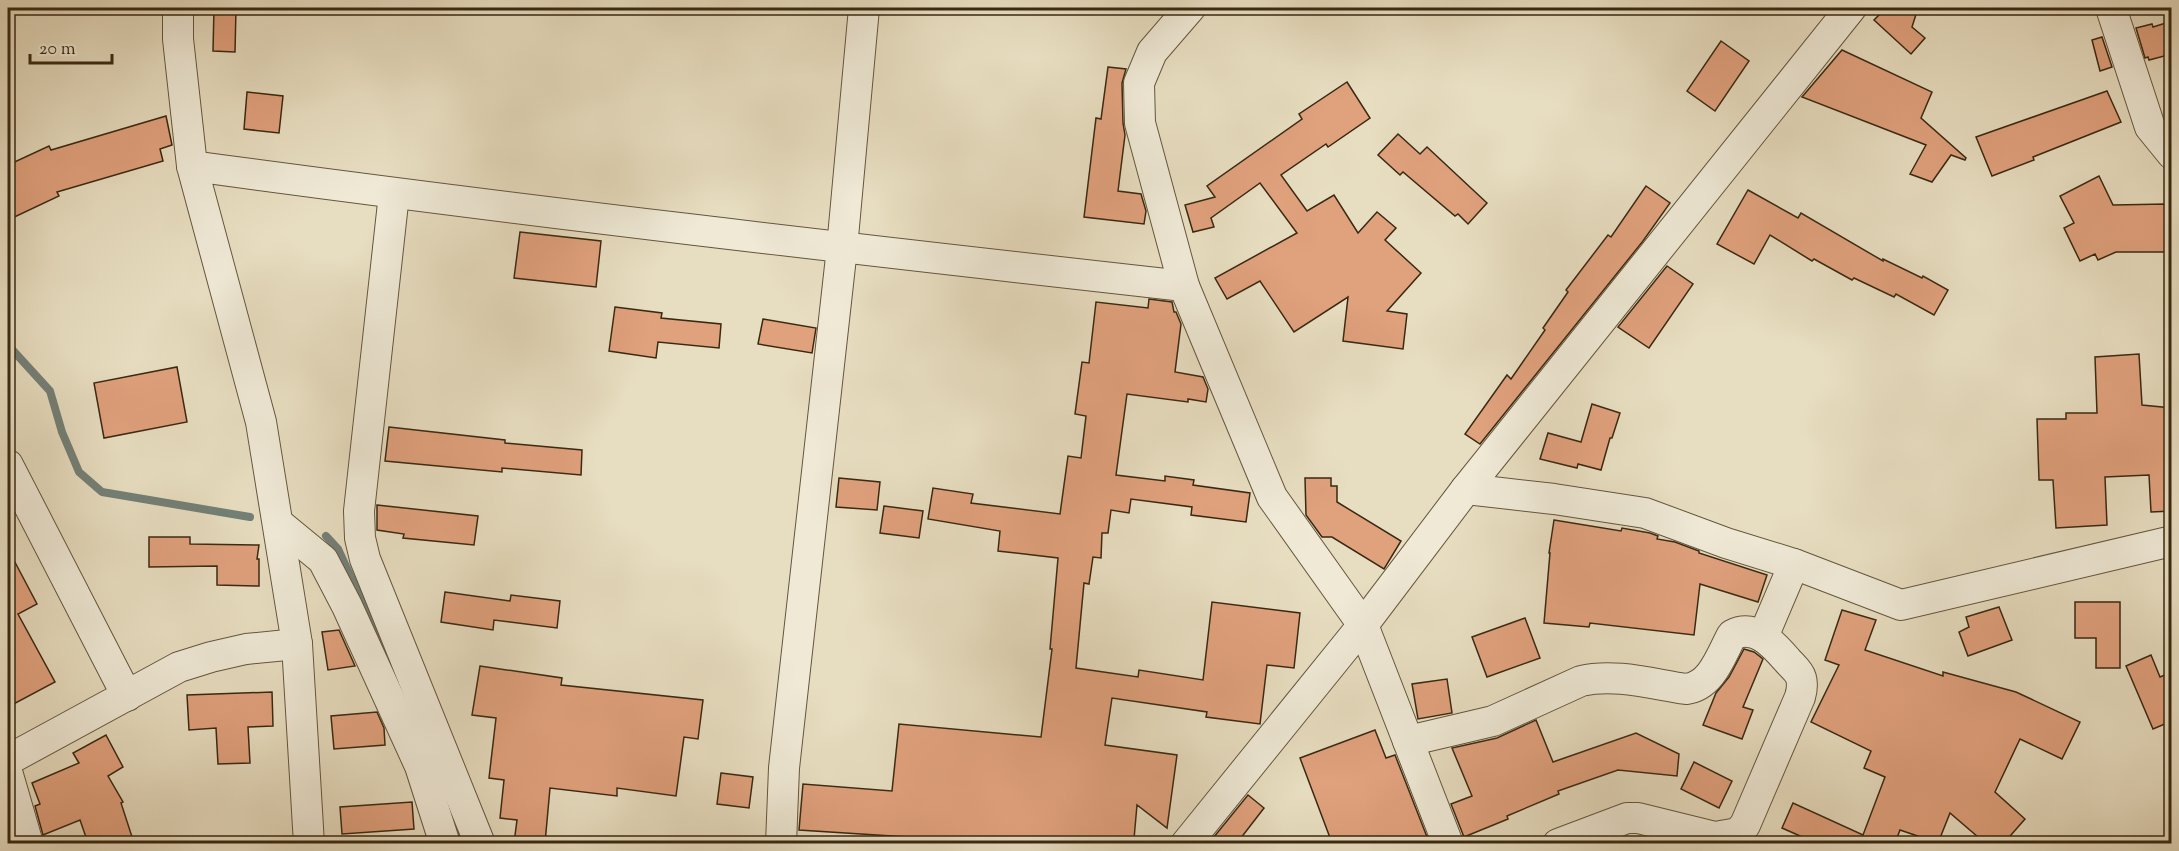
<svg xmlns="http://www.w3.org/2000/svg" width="2179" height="851" viewBox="0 0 2179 851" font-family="'Sorts Mill Goudy',serif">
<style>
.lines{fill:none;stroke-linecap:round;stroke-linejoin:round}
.stream{stroke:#738077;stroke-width:8}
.building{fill:#e0a17d;stroke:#392912;stroke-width:1.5}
.minor-casing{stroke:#64563e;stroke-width:32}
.minor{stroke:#efe9d6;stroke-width:30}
</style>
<rect width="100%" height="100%" fill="#e7ddc0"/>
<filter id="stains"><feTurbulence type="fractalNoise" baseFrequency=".00333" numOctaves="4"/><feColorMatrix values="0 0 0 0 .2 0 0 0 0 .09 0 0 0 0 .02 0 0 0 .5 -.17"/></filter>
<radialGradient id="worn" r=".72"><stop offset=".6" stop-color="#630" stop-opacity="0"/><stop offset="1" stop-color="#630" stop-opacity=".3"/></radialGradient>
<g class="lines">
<g class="stream">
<path d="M 8,345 L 50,391 L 62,432 L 79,472 L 102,492 L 250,517"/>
<path d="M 326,536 L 338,549 L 392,666"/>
<path d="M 453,816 L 462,844"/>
</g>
</g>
<g class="building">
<path d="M 214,8 L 236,8 L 235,52 L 213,51 Z"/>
<path d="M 1886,8 L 1918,8 L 1912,27 L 1925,38 L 1911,54 L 1874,20 Z"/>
<path d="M 2172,21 L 2172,54 L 2149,60 L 2148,57 L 2145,58 L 2136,28 L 2152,24 L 2153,27 Z"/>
<path d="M 2102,37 L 2112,67 L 2100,71 L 2092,40 Z"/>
<path d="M 1721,41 L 1749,61 L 1715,111 L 1687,91 Z"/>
<path d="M 1842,50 L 1932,92 L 1921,118 L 1966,158 L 1965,160 L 1951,155 L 1932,182 L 1910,174 L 1926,145 L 1802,97 Z"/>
<path d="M 1108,67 L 1126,69 L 1122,83 L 1123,123 L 1125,135 L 1118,191 L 1141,194 L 1146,211 L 1144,224 L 1084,217 L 1096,118 L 1101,119 Z"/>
<path d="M 1347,82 L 1370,118 L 1328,147 L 1326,144 L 1281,175 L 1307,211 L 1334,195 L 1358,233 L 1377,212 L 1396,228 L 1385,240 L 1421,273 L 1387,311 L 1407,314 L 1403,349 L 1343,341 L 1348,297 L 1294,332 L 1260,281 L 1227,299 L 1215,278 L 1297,233 L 1260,183 L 1211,218 L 1214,227 L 1193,232 L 1185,205 L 1215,197 L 1207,186 L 1302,119 L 1299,114 Z"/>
<path d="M 2107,91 L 2121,122 L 2033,157 L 2034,160 L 1992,176 L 1976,137 Z"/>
<path d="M 247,92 L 283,96 L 279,133 L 244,129 Z"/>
<path d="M 166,116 L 172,145 L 160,149 L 163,161 L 57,192 L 59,196 L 8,220 L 8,165 L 49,146 L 51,150 Z"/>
<path d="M 1398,134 L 1420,154 L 1427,147 L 1487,203 L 1468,224 L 1458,214 L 1455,216 L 1403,172 L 1400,175 L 1378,155 Z"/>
<path d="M 2099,176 L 2113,205 L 2166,204 L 2167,252 L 2116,252 L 2098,260 L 2095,254 L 2080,261 L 2064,228 L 2074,223 L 2060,196 Z"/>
<path d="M 1646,186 L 1670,203 L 1643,241 L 1480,444 L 1465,434 L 1507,375 L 1511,379 L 1545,330 L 1543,328 L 1568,292 L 1566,290 L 1608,235 L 1611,237 Z"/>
<path d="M 1748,190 L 1798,218 L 1801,213 L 1883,261 L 1883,259 L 1922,278 L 1923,276 L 1948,290 L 1934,315 L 1896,294 L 1894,297 L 1854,278 L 1852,280 L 1814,259 L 1812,261 L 1770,235 L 1754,264 L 1717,244 Z"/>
<path d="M 520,232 L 601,241 L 596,287 L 514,278 Z"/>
<path d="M 1667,266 L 1693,284 L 1649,348 L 1618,327 Z"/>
<path d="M 1149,299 L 1172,302 L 1174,312 L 1176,312 L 1181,324 L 1175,372 L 1203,377 L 1208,389 L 1206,402 L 1188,399 L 1188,402 L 1127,394 L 1116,475 L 1165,481 L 1165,476 L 1194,480 L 1193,485 L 1250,493 L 1246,522 L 1191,515 L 1192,507 L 1131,499 L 1129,513 L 1111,510 L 1108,533 L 1102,533 L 1101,558 L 1093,557 L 1089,584 L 1084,583 L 1076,668 L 1138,677 L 1139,670 L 1203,680 L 1212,602 L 1300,613 L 1294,668 L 1267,665 L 1260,724 L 1206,717 L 1207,712 L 1112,698 L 1105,745 L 1177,755 L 1167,828 L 1137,805 L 1134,839 L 1126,838 L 1125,843 L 1035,843 L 1001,841 L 1001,843 L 937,843 L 938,839 L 799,830 L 803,784 L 892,791 L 899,724 L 1041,737 L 1052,649 L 1050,649 L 1058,558 L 998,551 L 1000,531 L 928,519 L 933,488 L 973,494 L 971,503 L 1060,514 L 1068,456 L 1081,458 L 1086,416 L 1075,414 L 1082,362 L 1089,363 L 1096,302 L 1148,308 Z"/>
<path d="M 615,307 L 662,313 L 661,318 L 721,324 L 719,348 L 658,342 L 656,358 L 609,351 Z"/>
<path d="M 763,319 L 816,328 L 812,353 L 758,344 Z"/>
<path d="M 2139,354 L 2142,405 L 2172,408 L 2172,511 L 2151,512 L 2149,475 L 2105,477 L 2107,525 L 2056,528 L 2053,480 L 2039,480 L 2037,419 L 2066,419 L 2066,413 L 2097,413 L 2095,357 Z"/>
<path d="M 177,367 L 187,422 L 104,438 L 94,383 Z"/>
<path d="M 1592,404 L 1620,413 L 1612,438 L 1610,438 L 1601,470 L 1578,464 L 1577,468 L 1540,459 L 1548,433 L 1581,442 Z"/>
<path d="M 389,427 L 505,440 L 505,443 L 582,450 L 581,475 L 502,468 L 502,472 L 385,461 Z"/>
<path d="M 839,478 L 880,482 L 877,510 L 836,507 Z"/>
<path d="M 1305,478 L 1331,478 L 1331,486 L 1337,486 L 1337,502 L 1401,541 L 1384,569 L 1332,537 L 1322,537 L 1306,515 Z"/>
<path d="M 377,505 L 478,516 L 474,545 L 403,538 L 404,534 L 377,530 Z"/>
<path d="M 884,506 L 923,511 L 919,538 L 880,533 Z"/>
<path d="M 1554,520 L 1621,531 L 1622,528 L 1650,533 L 1658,536 L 1657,539 L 1675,542 L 1699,551 L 1699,553 L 1767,575 L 1758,602 L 1700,584 L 1694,635 L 1590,623 L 1589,627 L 1544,623 L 1550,553 L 1549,553 Z"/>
<path d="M 149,537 L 190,537 L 190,544 L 259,545 L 257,559 L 259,559 L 259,586 L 217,585 L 217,566 L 149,567 Z"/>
<path d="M 8,549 L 37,604 L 18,614 L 55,682 L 8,707 Z"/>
<path d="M 445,592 L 510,601 L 511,595 L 560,601 L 557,628 L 494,620 L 493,630 L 441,622 Z"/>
<path d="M 2075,602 L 2120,602 L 2120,668 L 2096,668 L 2096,638 L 2075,638 Z"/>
<path d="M 1999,607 L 2012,640 L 1968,656 L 1959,632 L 1969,627 L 1966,617 Z"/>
<path d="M 1842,610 L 1876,620 L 1865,650 L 1943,676 L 1943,672 L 2016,692 L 2080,722 L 2062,759 L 2020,739 L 1995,792 L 2025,819 L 2004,843 L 1985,843 L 1950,813 L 1938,843 L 1900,830 L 1895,843 L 1816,843 L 1782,828 L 1793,803 L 1863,835 L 1885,777 L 1864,768 L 1871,751 L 1811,722 L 1839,665 L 1825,660 Z"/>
<path d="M 1525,618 L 1540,658 L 1487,677 L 1472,637 Z"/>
<path d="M 339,630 L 355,666 L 328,670 L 322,632 Z"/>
<path d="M 1744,649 L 1754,652 L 1763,659 L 1743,707 L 1753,710 L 1742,739 L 1703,725 L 1716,693 L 1729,677 Z"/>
<path d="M 2151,655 L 2160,677 L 2172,672 L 2172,721 L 2153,729 L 2126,666 Z"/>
<path d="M 480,666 L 562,678 L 561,685 L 703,700 L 698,739 L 684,737 L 676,796 L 617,788 L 617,796 L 550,788 L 545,843 L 514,843 L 517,820 L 500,818 L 504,780 L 489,778 L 496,718 L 472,715 Z"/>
<path d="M 1447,679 L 1452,713 L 1418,719 L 1412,684 Z"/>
<path d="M 272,692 L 273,726 L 248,727 L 250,763 L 218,764 L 216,728 L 189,730 L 187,695 Z"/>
<path d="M 377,712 L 384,728 L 385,745 L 334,749 L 331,716 Z"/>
<path d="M 1536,720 L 1553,762 L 1636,733 L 1679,754 L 1677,776 L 1618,770 L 1558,791 L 1559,794 L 1507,816 L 1508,819 L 1464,837 L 1451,804 L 1472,796 L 1452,748 L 1497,738 Z"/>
<path d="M 1375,730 L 1386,758 L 1395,755 L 1429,842 L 1332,843 L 1300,758 Z"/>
<path d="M 106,735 L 123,767 L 108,776 L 123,802 L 121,803 L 134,843 L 88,843 L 80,820 L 43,835 L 35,806 L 40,804 L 32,783 L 79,763 L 73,753 Z"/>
<path d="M 1694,762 L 1732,781 L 1719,808 L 1681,789 Z"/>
<path d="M 721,773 L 753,777 L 749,808 L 717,804 Z"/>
<path d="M 1248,795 L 1264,808 L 1237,843 L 1209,843 Z"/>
<path d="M 412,802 L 414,829 L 342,834 L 340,807 Z"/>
</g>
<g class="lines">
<defs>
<g id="minor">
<path d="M 1190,8 L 1152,52 L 1139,83 L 1140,123 L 1184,286 L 1272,497 L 1363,625 L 1448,844"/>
<path d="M 2111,8 L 2150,127 L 2172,154"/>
<path d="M 192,166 C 522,211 853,249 1184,286"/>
<path d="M 394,194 L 359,511 L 360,538 L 365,559 L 480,844"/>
<path d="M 8,465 L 127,696"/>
<path d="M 1466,489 L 1554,499 L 1645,513 L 1726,543 L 1794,564 L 1901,605 L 2172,541"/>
<path d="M 278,523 L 323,560 L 347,606 L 420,766 L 445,844"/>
<path d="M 1763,637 L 1794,564"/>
<path d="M 297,644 L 309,844"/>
<path d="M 1408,741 L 1493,721 L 1581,681 C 1615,673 1652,684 1686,689 C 1712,686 1721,655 1732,635 C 1755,623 1773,644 1787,660 C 1791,665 1799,671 1801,678 C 1803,685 1802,690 1800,697 L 1745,825 L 1738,833 L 1715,837 L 1638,818 L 1627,818 L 1558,844"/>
<path d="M 8,760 L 179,667 L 211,657 L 246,649 L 297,644 L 261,422 L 192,166 L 178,39 L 178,8"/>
<path d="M 8,775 L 28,844"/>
<path d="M 781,844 L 784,768 L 842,248 L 864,8"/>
<path d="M 1186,844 L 1363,625 L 1466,489 L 1851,8"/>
</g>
</defs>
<use href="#minor" class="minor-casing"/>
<use href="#minor" class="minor"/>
</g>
<rect width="2179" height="851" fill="none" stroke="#e7ddc0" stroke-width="30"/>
<rect x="9" y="9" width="2161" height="833" fill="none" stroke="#392912" stroke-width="3"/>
<rect x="15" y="15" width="2149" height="821" fill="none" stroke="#392912" stroke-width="1.5"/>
<path d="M30 54v9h82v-9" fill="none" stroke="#392912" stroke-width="3"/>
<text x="39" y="54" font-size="18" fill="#392912" stroke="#efe9d6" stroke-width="4.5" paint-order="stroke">20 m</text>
<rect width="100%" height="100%" filter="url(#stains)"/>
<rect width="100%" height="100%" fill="url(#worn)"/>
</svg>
